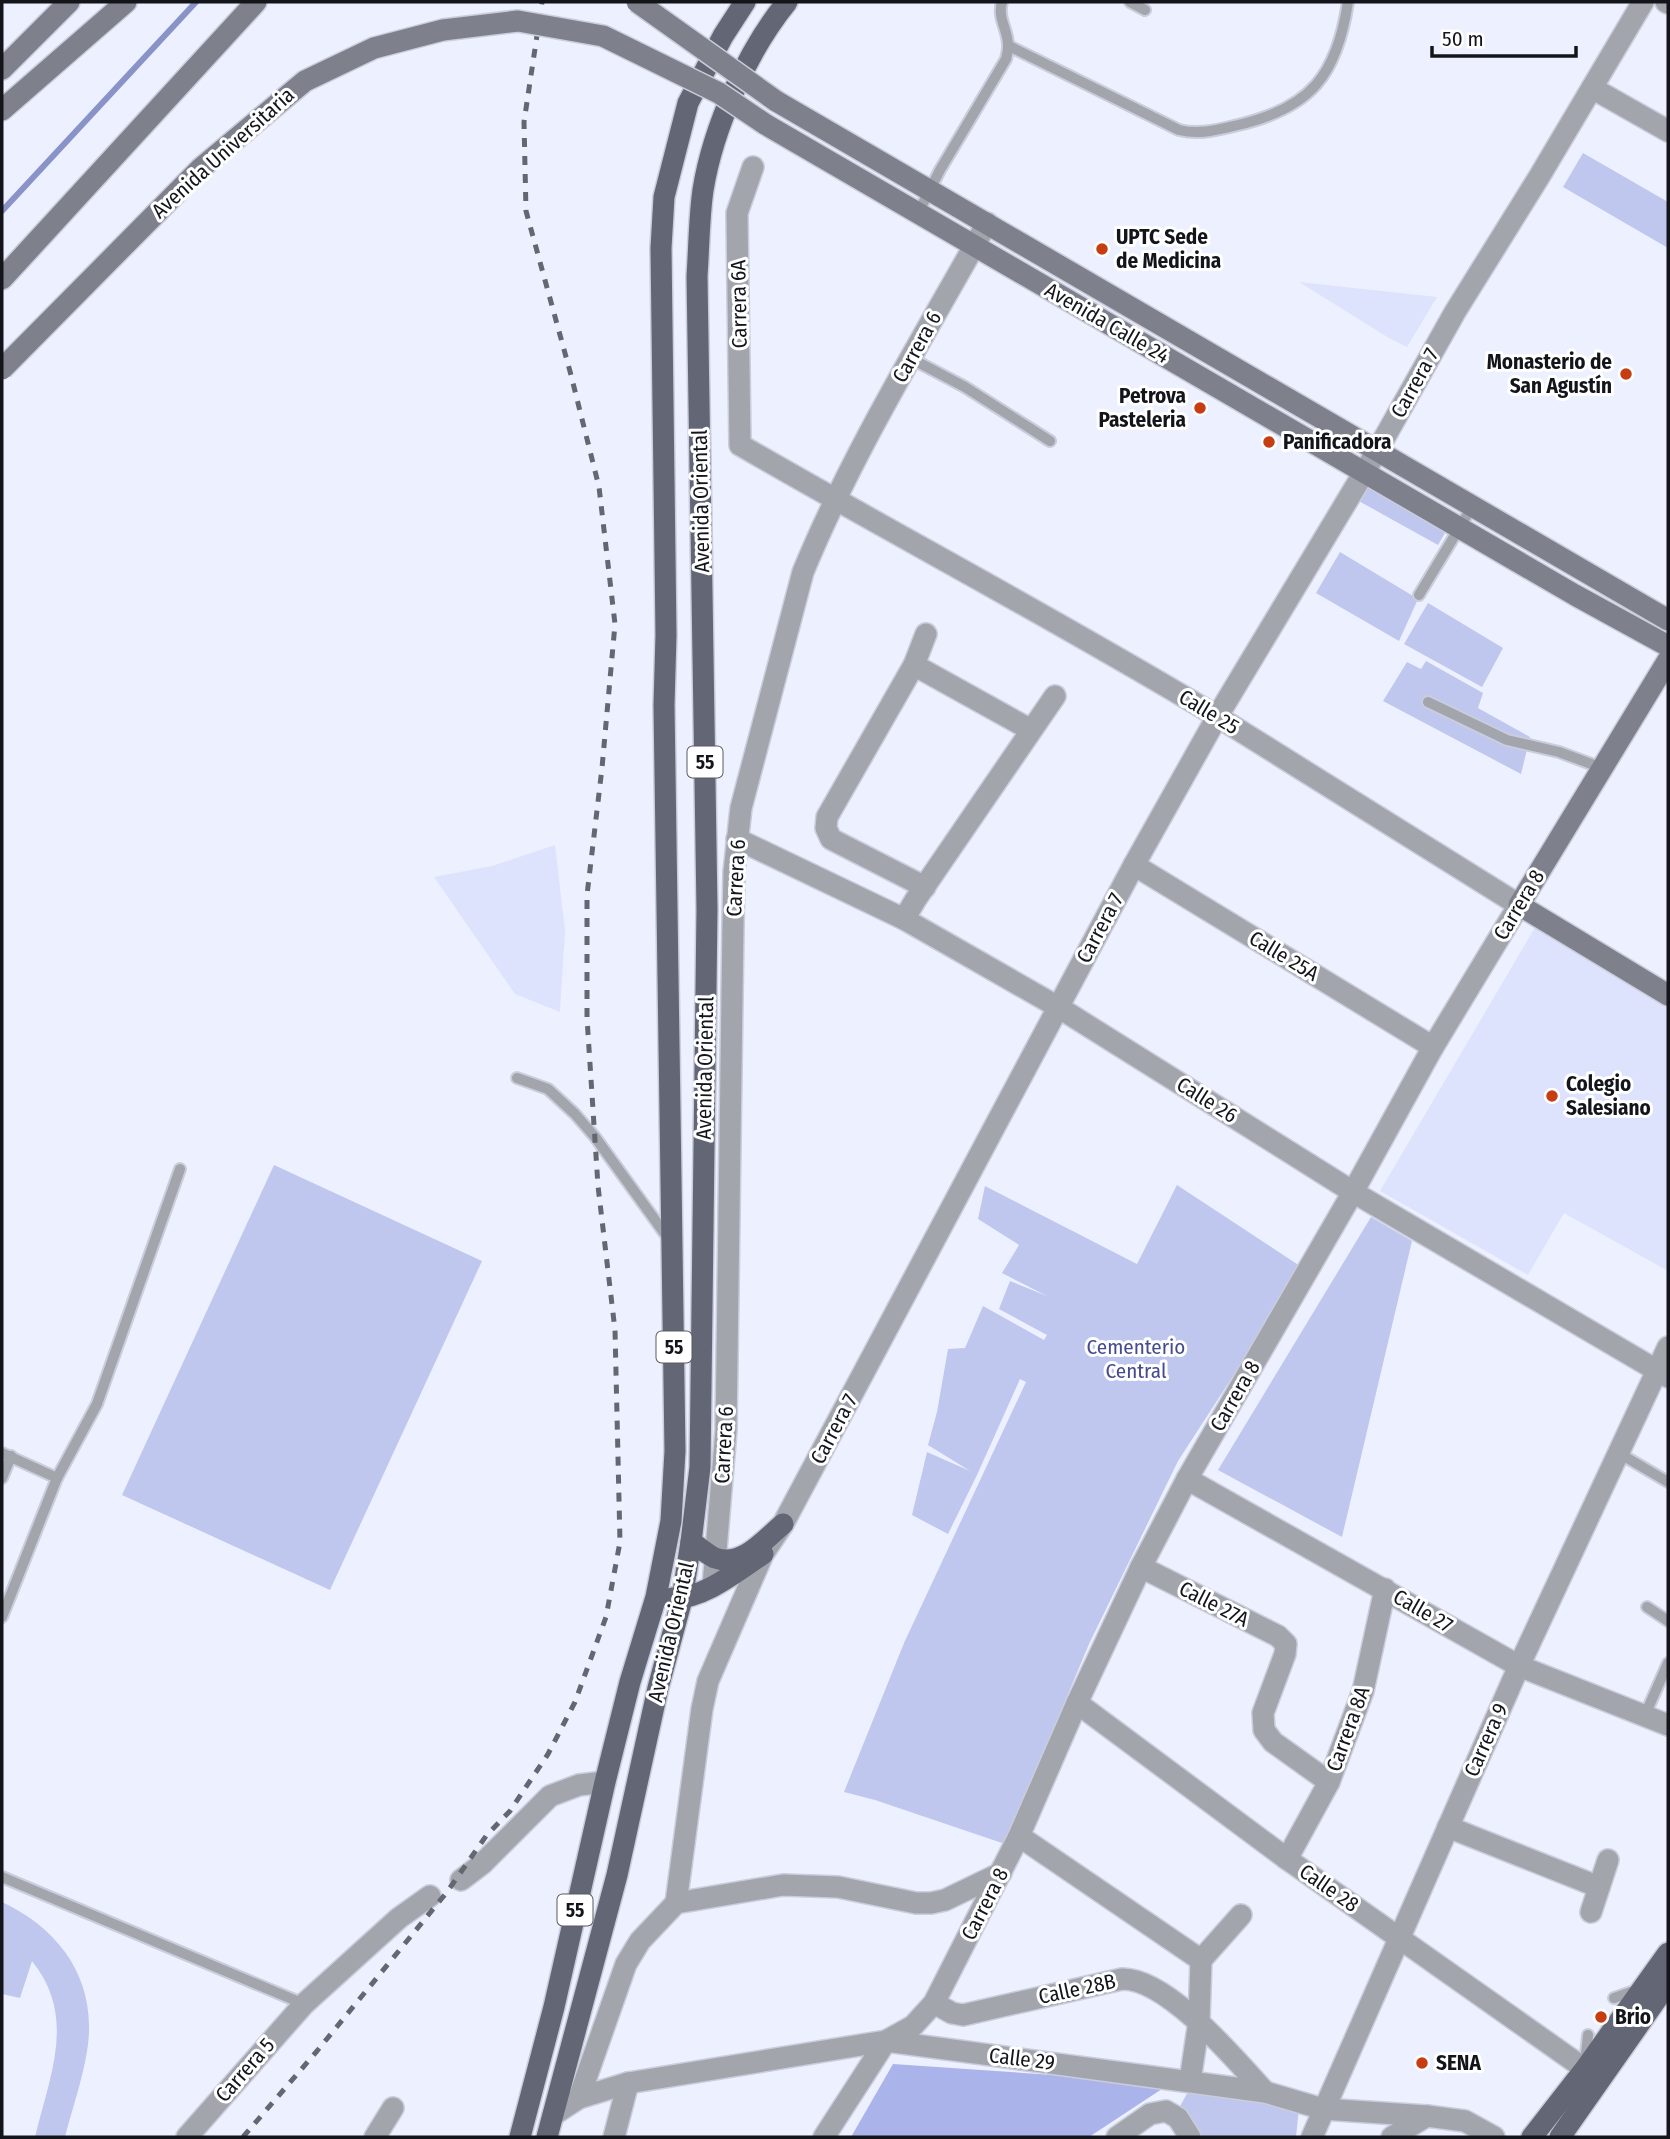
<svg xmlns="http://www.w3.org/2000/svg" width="1670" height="2139" viewBox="0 0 1670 2139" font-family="'Fira Sans Condensed',sans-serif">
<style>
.built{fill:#dde3fc}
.green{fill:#bfc7ee}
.forest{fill:#aab4eb}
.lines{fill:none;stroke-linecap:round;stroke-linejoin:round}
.stream{stroke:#8993c8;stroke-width:6}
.service-casing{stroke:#cacddb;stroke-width:14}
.minor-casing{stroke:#cacddb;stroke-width:24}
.secondary-casing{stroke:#cacddb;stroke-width:24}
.primary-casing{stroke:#cacddb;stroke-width:24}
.service{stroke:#a3a5ad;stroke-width:10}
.minor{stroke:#a3a5ad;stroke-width:21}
.secondary{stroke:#7e808b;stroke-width:21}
.primary{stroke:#636674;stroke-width:21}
.rail{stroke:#646770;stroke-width:5;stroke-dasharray:9 9;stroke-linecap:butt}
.secondary-bridge-casing{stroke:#cacddb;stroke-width:24;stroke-linecap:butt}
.secondary-bridge{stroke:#7e808b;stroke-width:21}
.poi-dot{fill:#c53d11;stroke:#fff;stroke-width:2.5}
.labels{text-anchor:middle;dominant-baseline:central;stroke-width:6;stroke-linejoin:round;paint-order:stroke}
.shield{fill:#fff;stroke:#5a5b5f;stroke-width:2}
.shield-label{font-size:19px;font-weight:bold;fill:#13151b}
.street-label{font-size:21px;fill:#13151b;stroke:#fff}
.poi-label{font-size:21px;font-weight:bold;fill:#13151b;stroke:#fff;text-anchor:start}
.park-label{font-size:21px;fill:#444b8e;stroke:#fff}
</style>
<rect width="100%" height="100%" fill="#edf0ff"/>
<g class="built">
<path d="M 1299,282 L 1437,297 L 1407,347 L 1389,338 Z"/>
<path d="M 555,845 L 565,930 L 560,1012 L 515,994 L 434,877 L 492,866 Z"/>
<path d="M 1537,924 L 1668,1002 L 1668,1271 L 1564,1213 L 1528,1275 L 1380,1191 Z"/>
</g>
<g class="green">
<path d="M 1583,153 L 1668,202 L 1668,248 L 1563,187 Z"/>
<path d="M 1369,480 L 1449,526 L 1438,545 L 1357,500 Z"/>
<path d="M 1340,552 L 1418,599 L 1399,641 L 1316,593 Z"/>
<path d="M 1428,603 L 1503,648 L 1482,687 L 1404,644 Z"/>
<path d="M 1426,661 L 1483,693 L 1478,708 L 1530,737 L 1521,774 L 1383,701 L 1407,662 L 1421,669 Z"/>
<path d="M 274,1165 L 482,1261 L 330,1590 L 122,1495 Z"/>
<path d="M 1177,1185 L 1303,1268 L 1178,1461 L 1089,1644 L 1005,1844 L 875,1800 L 844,1792 L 904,1643 L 1026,1382 L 1020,1379 L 977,1475 L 948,1534 L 912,1515 L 927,1452 L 970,1471 L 928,1445 L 937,1412 L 948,1349 L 965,1348 L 983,1306 L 1044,1340 L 1047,1335 L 999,1309 L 1010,1281 L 1047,1296 L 1002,1273 L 1019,1245 L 978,1219 L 985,1186 L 1137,1264 Z"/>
<path d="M 1371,1217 L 1412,1241 L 1342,1537 L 1218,1470 Z"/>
<path d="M 2,1902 C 55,1927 91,1971 89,2032 C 88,2064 73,2106 65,2137 L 35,2137 C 50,2075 77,2017 32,1961 L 20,1998 L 2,1994 Z"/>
<path d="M 1190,2088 L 1299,2108 L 1296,2137 L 1197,2137 L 1178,2110 Z"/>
</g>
<path class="forest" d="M 893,2064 L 1171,2083 L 1089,2137 L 851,2137 Z"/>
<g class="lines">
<path class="stream" d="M 2,211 L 196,2"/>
<defs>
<g id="service">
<path d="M 1130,2 L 1145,10"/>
<path d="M 1009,46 L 1179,130 C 1200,135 1217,130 1238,125 C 1311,108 1337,75 1348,2"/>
<path d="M 918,213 L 940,170 L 1006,59 C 1007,55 1008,51 1008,47 C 1009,31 997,19 1002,2"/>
<path d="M 910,358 L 965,387 L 1050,441"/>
<path d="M 1419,595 L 1472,507"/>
<path d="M 1428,702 L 1507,740 L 1559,752 L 1602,768"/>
<path d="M 517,1078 L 548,1089 L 575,1114 L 595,1137 L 668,1238"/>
<path d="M 1617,1452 L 1668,1482"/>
<path d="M 2,1453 L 57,1478"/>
<path d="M 2,1478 L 11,1456"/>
<path d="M 1647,1607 L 1668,1621"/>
<path d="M 2,1617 L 57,1478 L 97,1404 L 180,1169"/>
<path d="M 1645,1715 L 1668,1663"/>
<path d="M 2,1877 L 304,2004"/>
<path d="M 1614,1998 L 1637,1990"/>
<path d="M 1585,2063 L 1588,2035"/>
</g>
<g id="minor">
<path d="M 1666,2 L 1668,3"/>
<path d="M 1592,88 L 1668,131"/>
<path d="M 753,167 L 737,213 L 740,445 C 899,537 1061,622 1218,717 C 1319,779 1419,842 1519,905 L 1433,1047 L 1353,1192 L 1187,1479 L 1141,1567 L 1077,1703 L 1019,1836 L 934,2003 L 913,2026 L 886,2041 L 824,2137"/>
<path d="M 914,665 L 1031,730"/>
<path d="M 737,839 L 904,919 L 1058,1007 L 1353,1192 L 1668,1377"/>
<path d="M 1134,865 L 1433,1047"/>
<path d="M 925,887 L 831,839 L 826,828 L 827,817 L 914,665 L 926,634"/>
<path d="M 904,919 L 916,899 L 1055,696"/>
<path d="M 1187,1479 L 1519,1666 L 1668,1725"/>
<path d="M 1141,1567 L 1278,1636 L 1286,1644 L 1285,1654 L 1263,1713 L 1264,1730 L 1273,1742 L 1329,1782"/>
<path d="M 713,1586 L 726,1430 L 733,925 L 734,872 L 741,808 L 803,572 C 853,451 923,338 987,223"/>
<path d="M 1077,1703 L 1287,1859 L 1585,2069"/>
<path d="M 1448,1827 L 1599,1887"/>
<path d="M 1019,1836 L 1201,1960"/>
<path d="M 1287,1859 L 1329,1782 L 1363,1691 L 1385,1589"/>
<path d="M 461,1880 L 482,1864 L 550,1796 L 579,1785 L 605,1782"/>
<path d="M 676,1903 L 702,1709 L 708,1681 L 763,1554 L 783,1524 L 1134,865 L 1217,717 L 1377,451 L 1455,312 L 1539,177 L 1643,2"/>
<path d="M 1591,1912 L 1608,1860"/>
<path d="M 934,2003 L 952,2013 L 963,2015 L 1122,1979 C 1167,1978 1236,2060 1265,2092"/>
<path d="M 1190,2081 L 1199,2021 L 1201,1960 L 1241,1915"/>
<path d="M 579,2098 L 626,1964 L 640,1941 L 676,1903 L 783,1885 L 838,1887 L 916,1903 L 931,1903 L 945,1900 L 1001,1873"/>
<path d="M 553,2115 L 579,2098 L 628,2083 L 886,2041 L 1265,2092 L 1323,2109 L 1427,2116 L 1465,2121 L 1494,2137"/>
<path d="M 187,2137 L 304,2004 L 399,1918 L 430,1896"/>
<path d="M 375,2137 L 393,2108"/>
<path d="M 614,2137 L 628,2083"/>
<path d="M 1117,2137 L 1150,2114 L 1166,2111 L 1178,2118 L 1190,2137"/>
<path d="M 1312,2137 L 1519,1666 L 1668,1347"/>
<path d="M 1392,2137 L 1427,2116"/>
</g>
<g id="secondary">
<path d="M 2,69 L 69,2"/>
<path d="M 776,101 L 1668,620"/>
<path d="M 2,110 L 126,2"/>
<path d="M 765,124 L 1575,595 L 1668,646"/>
<path d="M 2,279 L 256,2"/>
<path d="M 1668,660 L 1519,905 L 1668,995"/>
</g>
<g id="primary">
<path d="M 691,1542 C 699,1547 707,1554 715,1558 C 742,1568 764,1540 783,1524"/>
<path d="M 672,1598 C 702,1600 739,1570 763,1554"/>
<path d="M 520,2137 L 554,2007 L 605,1782 L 630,1682 L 656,1597 L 671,1521 L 675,1451 L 664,705 L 666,635 L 661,248 L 664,197 L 688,103 L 723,36 L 745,2"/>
<path d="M 547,2137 L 617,1875 L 658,1688 L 682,1599 L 691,1542 L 700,1467 L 707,909 L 697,276 C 699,248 699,218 703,190 C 713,128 747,51 787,2"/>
<path d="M 1532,2137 L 1585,2069 L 1668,1953"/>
<path d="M 1560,2137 L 1668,1983"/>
</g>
</defs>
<use href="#service" class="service-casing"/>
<use href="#minor" class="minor-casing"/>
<use href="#secondary" class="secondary-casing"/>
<use href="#primary" class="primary-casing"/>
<use href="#service" class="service"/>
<use href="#minor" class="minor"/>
<use href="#secondary" class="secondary"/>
<use href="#primary" class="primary"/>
<path class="rail" d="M 243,2137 L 317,2051 L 447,1892 L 486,1836 L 510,1811 L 548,1754 L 575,1702 L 606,1617 L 620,1542 L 615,1330 L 598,1186 L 587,1018 L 587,895 L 602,768 L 615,624 L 599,487 L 571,375 L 526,211 L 524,122 L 542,2"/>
<defs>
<g id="secondary-bridge">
<path d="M 637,2 L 776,101"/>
<path d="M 2,369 L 201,168 L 305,81 L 374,48 L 443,30 L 518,21 L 603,36 L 719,93 L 765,124"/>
</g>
</defs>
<use href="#secondary-bridge" class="secondary-bridge-casing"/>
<use href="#secondary-bridge" class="secondary-bridge"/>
</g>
<g class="poi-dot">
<circle cx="1102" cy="249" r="7"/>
<circle cx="1626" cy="374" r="7"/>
<circle cx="1200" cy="408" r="7"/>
<circle cx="1269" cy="442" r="7"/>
<circle cx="1552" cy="1096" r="7"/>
<circle cx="1601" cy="2017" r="7"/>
<circle cx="1422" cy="2063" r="7"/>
</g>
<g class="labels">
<g class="shield">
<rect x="687.5" y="746.5" width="35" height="31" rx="5"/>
<rect x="656.5" y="1331.5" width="35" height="31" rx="5"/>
<rect x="557.5" y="1894.5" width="35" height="31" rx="5"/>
</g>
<g class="shield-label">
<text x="705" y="762">55</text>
<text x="674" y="1347">55</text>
<text x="575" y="1910">55</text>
</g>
<g class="street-label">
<text transform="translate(223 153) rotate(-42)">Avenida Universitaria</text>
<text transform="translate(739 304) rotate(-91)">Carrera 6A</text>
<text transform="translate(1107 323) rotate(30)">Avenida Calle 24</text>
<text transform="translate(917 347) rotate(-61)">Carrera 6</text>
<text transform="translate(1415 383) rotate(-61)">Carrera 7</text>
<text transform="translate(701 501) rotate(-91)">Avenida Oriental</text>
<text transform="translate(1209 712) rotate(31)">Calle 25</text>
<text transform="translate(736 878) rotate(-87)">Carrera 6</text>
<text transform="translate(1519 905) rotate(-59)">Carrera 8</text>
<text transform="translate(1100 928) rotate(-62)">Carrera 7</text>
<text transform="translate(1284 956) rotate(31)">Calle 25A</text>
<text transform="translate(705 1068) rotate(-89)">Avenida Oriental</text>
<text transform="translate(1207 1100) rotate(32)">Calle 26</text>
<text transform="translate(1235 1396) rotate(-60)">Carrera 8</text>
<text transform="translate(834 1429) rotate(-62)">Carrera 7</text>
<text transform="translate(724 1445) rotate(-87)">Carrera 6</text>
<text transform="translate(1214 1604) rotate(27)">Calle 27A</text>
<text transform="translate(1423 1611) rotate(30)">Calle 27</text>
<text transform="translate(671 1632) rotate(-77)">Avenida Oriental</text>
<text transform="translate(1348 1729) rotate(-70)">Carrera 8A</text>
<text transform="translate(1486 1740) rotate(-66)">Carrera 9</text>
<text transform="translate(1329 1888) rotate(35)">Calle 28</text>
<text transform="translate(985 1904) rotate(-63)">Carrera 8</text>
<text transform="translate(1077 1989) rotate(-12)">Calle 28B</text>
<text transform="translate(1022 2059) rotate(7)">Calle 29</text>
<text transform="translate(245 2070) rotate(-49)">Carrera 5</text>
</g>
<g class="poi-label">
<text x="1116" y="237">UPTC Sede<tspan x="1116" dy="24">de Medicina</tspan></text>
<text x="1612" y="362" text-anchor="end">Monasterio de<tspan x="1612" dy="24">San Agustín</tspan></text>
<text x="1186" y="396" text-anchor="end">Petrova<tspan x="1186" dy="24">Pasteleria</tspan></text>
<text x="1283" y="442">Panificadora</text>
<text x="1566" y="1084">Colegio<tspan x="1566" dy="24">Salesiano</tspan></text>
<text x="1615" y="2017">Brio</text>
<text x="1436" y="2063">SENA</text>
</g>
<g class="park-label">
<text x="1136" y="1347">Cementerio<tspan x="1136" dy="24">Central</tspan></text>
</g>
</g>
<rect width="1670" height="2139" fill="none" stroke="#13151b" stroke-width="7"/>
<path d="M1432 46v10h144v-10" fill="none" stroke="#13151b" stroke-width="3.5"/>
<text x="1442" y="46" font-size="21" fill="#13151b" stroke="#ffffff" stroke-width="5" paint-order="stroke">50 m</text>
</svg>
